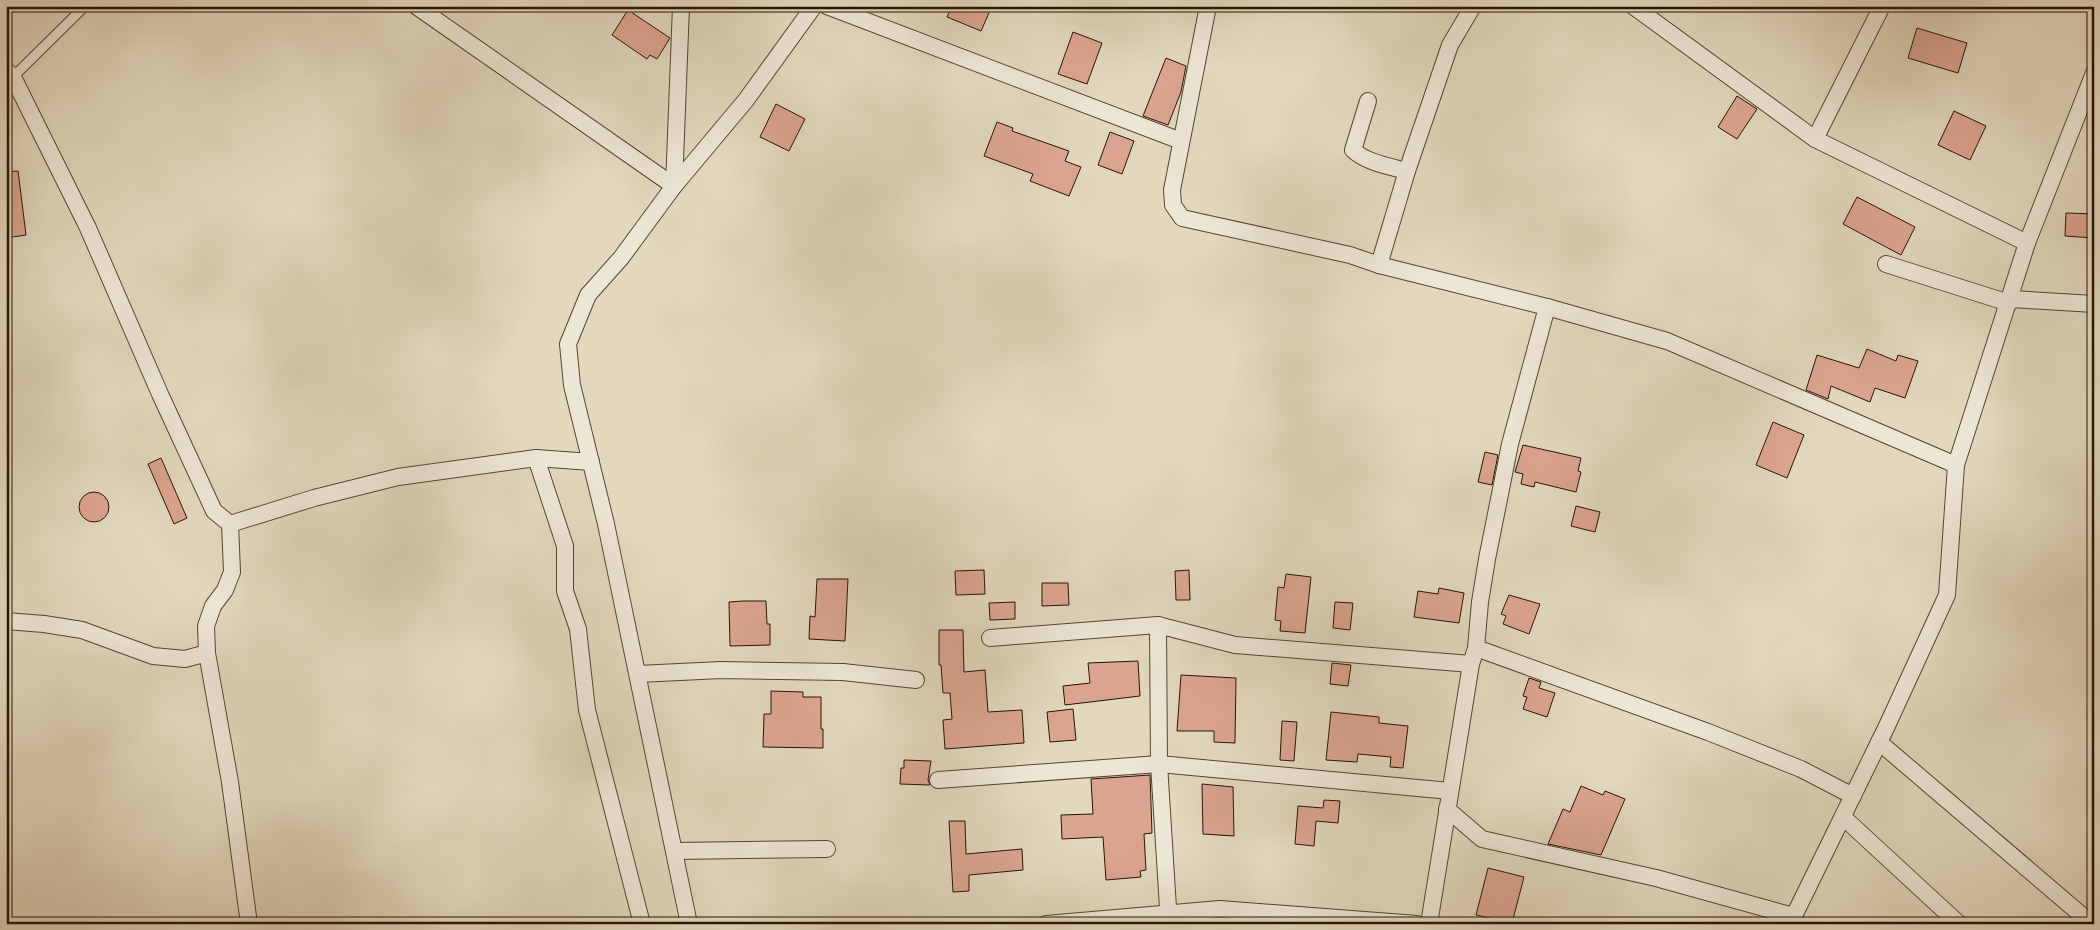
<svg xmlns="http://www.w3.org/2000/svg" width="2100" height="930" viewBox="0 0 2100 930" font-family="'Libre Caslon Text',serif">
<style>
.building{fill:#dba490;stroke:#281403}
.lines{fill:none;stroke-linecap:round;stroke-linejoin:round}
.service-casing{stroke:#564532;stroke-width:11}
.minor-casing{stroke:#564532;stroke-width:18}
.service{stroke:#ece6d5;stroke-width:9}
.minor{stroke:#ece6d5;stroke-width:16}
</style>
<rect width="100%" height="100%" fill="#e2d8be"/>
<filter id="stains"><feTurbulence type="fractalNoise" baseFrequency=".004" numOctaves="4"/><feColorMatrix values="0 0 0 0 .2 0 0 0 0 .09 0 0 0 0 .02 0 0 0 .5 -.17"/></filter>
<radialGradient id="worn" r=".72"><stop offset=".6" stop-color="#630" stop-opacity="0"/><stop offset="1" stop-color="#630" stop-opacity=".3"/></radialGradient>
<g class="building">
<path d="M 952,6 L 992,6 L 981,31 L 947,17 Z"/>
<path d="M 628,10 L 670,38 L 657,59 L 650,55 L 647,59 L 612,35 Z"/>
<path d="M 1917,28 L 1967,43 L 1958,73 L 1908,58 Z"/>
<path d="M 1073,32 L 1102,43 L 1087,84 L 1058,74 Z"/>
<path d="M 1166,58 L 1186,66 L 1181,92 L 1168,125 L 1143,116 Z"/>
<path d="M 1737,96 L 1757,109 L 1737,139 L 1718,127 Z"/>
<path d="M 776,104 L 805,119 L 789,151 L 760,137 Z"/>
<path d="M 1954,111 L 1986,126 L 1970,160 L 1938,145 Z"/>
<path d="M 997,122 L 1013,128 L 1012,131 L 1069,151 L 1065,161 L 1081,167 L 1069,196 L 1030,181 L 1033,174 L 984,156 Z"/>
<path d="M 1110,132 L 1134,141 L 1122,174 L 1098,165 Z"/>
<path d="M 18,171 L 26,235 L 6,238 L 6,172 Z"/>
<path d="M 1857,197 L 1915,227 L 1901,255 L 1843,224 Z"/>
<path d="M 2066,213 L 2094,214 L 2094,238 L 2065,236 Z"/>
<path d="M 1867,349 L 1896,361 L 1898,355 L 1918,361 L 1905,398 L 1875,388 L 1870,402 L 1831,386 L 1828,399 L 1806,390 L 1817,355 L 1859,368 Z"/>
<path d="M 1773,422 L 1804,435 L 1787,478 L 1756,465 Z"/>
<path d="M 1523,445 L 1581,458 L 1578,471 L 1581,472 L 1576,492 L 1535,482 L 1534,487 L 1521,484 L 1523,474 L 1515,472 Z"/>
<path d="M 1485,452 L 1498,455 L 1492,485 L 1478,482 Z"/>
<path d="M 161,458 L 187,518 L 174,524 L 148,464 Z"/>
<circle cx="94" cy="507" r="15"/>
<path d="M 1576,506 L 1600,512 L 1595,532 L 1571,526 Z"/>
<path d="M 984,570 L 985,594 L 956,595 L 955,571 Z"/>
<path d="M 1189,570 L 1190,600 L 1176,600 L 1175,571 Z"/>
<path d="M 1286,574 L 1311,577 L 1305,633 L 1280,631 L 1281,621 L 1275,620 L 1278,587 L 1284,588 Z"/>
<path d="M 817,579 L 848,579 L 845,641 L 809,639 L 810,616 L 815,617 Z"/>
<path d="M 1042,583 L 1068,583 L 1069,605 L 1042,606 Z"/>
<path d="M 1439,588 L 1464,593 L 1459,623 L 1414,617 L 1418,591 L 1438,594 Z"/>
<path d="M 1509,595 L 1540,604 L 1529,634 L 1503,624 L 1506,616 L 1501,614 Z"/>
<path d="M 743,601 L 766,601 L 767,624 L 770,624 L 770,645 L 730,646 L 729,602 Z"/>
<path d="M 1015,602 L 1015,619 L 990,620 L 989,603 Z"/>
<path d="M 1335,602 L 1353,603 L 1350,630 L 1333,628 Z"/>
<path d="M 939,630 L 963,630 L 964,672 L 985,670 L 988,712 L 1022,710 L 1024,743 L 945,749 L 943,720 L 952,719 L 950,693 L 943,693 L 941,665 L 939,665 Z"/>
<path d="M 1138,661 L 1140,696 L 1065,705 L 1063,686 L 1090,683 L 1088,663 Z"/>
<path d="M 1332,663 L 1351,665 L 1348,686 L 1330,684 Z"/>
<path d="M 1181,675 L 1236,678 L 1235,743 L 1214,742 L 1214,731 L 1177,731 Z"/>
<path d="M 1529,678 L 1541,682 L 1539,688 L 1555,693 L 1547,717 L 1523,709 L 1527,697 L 1523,696 Z"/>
<path d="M 771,691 L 803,692 L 803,697 L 821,697 L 821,729 L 823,729 L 823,748 L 763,747 L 764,714 L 771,714 Z"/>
<path d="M 1073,709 L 1076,740 L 1050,742 L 1047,712 Z"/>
<path d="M 1331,712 L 1379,717 L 1379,723 L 1408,726 L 1403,768 L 1390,767 L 1391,757 L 1358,754 L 1357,762 L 1326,760 Z"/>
<path d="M 1282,721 L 1297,722 L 1294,761 L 1280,760 Z"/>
<path d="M 904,760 L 931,761 L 928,780 L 930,785 L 900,784 L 901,768 L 904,768 Z"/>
<path d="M 1150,775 L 1152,833 L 1144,834 L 1146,870 L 1140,871 L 1141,877 L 1106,880 L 1103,837 L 1062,839 L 1061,815 L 1093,814 L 1091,779 Z"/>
<path d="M 1202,784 L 1233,787 L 1234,836 L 1203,834 Z"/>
<path d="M 1581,786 L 1603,795 L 1605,791 L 1625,799 L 1601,855 L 1548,844 L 1563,809 L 1570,812 Z"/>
<path d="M 1324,800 L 1340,801 L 1338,823 L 1316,821 L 1314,846 L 1295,844 L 1298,806 L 1323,808 Z"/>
<path d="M 949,821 L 965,821 L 966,854 L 1022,849 L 1023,870 L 969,875 L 969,891 L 953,892 Z"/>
<path d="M 1488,868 L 1524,877 L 1512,923 L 1476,915 Z"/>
</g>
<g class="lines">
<defs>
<path id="service" d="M 13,77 L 85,6"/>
<g id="minor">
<path d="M 416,6 L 674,186 L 621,258 L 588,295 L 568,344 L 572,385 L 606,524 L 689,924"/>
<path d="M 827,6 L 1181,141"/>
<path d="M 1208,6 L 1172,190 L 1173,205 L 1182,218 L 1350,255 L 1379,265 L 1547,307 L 1667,341 L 1956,465 L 2027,243 L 2094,73"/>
<path d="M 1633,6 L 1815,139 L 2027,243"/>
<path d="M 6,70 L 13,77 L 88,228 L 160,394 L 214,511 L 230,524 L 232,572 L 225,590 L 213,606 L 206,626 L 207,653 L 230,782 L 249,924"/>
<path d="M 1368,101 L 1353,150 C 1367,163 1389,166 1407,171"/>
<path d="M 1815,139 L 1882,6"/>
<path d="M 674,186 L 746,100 L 814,6"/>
<path d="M 674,186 L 681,6"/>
<path d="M 1886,264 L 2009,303"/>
<path d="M 1379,265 L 1407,171 L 1450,45 L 1473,6"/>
<path d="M 2011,299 L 2094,304"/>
<path d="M 536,458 L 565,546 L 565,591 L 578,629 L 587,710 L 642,924"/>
<path d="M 230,524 L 314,498 L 398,477 L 536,458 L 591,462"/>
<path d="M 6,621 L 44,624 L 82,630 L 153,656 L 185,659 L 207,653"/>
<path d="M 1158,625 L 1159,764 L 1169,924"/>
<path d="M 990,638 L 1158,625 L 1235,645 L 1471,664"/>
<path d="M 1476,648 L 1708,732 L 1801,769 L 1853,796"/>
<path d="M 638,674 L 721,670 L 843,672 L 916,680"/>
<path d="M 1879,742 L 2092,924"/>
<path d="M 938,780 L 1159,764 L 1450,791"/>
<path d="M 1447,809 L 1482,839 L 1656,878 L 1793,916"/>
<path d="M 1843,817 L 1959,924"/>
<path d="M 674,851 L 827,849"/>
<path d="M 1046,924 L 1220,909 L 1417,924"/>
<path d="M 1429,924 L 1471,664 L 1476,648 L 1480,602 L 1487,559 L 1510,444 L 1547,307"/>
<path d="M 1790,924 L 1886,728 L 1947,595 L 1956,465"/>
</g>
</defs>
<use href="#service" class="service-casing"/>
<use href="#minor" class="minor-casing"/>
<use href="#service" class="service"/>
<use href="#minor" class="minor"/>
</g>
<rect width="2100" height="930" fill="none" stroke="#e2d8be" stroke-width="25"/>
<rect x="8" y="8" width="2085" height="915" fill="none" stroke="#281403" stroke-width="2.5"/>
<rect x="12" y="12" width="2075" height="905" fill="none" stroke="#281403"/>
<rect width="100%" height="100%" filter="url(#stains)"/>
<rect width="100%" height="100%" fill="url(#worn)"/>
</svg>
